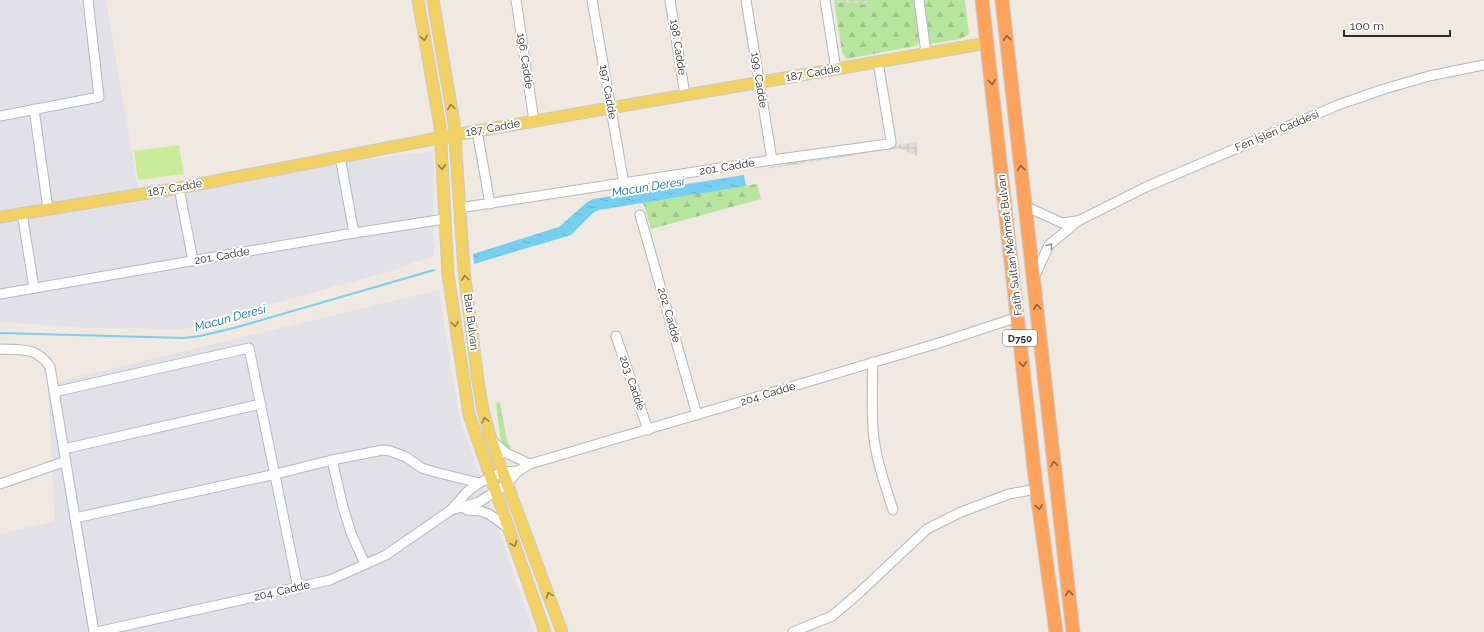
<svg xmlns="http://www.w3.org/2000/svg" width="1484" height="632" viewBox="0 0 1484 632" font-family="Raleway,sans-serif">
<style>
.industrial{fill:#e3e1e8}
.grass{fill:url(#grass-tufts)}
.forest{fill:url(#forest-firs)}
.pitch{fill:#c9ec9a}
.plaza{fill:url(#plaza-grid)}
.water{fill:url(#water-ripples)}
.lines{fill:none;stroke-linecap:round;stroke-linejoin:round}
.stream{stroke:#75cff0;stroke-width:2}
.minor-casing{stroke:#b4b7c1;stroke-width:11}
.major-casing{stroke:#c9c9c9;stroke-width:13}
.highway-casing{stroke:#c9c9c9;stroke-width:15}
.minor{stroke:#fff;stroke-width:9}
.major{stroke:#f2d163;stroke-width:11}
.highway{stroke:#ffa35c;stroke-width:13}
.oneway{stroke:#908048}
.oneway2{stroke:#8c6343}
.oneway3{stroke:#969696}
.labels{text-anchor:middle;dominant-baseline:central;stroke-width:4;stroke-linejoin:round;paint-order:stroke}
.shield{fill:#fff;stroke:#6d6d6d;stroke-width:1}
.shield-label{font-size:10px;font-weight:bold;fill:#2e2e2e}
.street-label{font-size:11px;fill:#2e2e2e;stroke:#fff}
.water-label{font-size:12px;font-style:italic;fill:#0d6fa3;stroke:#fff}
</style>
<defs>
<pattern id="grass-tufts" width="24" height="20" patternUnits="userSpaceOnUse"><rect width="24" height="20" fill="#b6e59e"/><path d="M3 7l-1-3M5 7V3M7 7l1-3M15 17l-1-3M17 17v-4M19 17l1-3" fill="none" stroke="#9dc588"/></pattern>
<pattern id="forest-firs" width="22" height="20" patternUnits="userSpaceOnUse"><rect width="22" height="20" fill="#b6e59e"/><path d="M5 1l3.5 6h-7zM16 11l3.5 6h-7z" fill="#9dc588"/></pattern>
<pattern id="plaza-grid" width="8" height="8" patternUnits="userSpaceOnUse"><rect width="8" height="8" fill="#dfdcd8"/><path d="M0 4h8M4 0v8" fill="none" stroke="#c0bdba"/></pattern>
<pattern id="water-ripples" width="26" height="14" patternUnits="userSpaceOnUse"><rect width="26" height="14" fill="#75cff0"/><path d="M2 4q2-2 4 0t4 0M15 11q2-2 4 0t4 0" fill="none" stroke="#66b2ce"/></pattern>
</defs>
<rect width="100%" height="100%" fill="#efe9e1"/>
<g class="industrial">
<path d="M 0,0 L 106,0 L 138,188 L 434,151 L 433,218 L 434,256 L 387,272 L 184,329 L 87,328 L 0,322 Z"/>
<path d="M 439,290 L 459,416 L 534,632 L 0,632 L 0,534 L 55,521 L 48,384 Z"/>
</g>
<path class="grass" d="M 500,402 L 507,441 L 513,452 L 510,452 L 502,444 L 500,435 L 496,403 Z"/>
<g class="forest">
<path d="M 834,0 L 916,0 L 920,41 L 916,46 L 846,59 L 842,52 Z"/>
<path d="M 922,0 L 965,0 L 969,34 L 960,39 L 930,44 Z"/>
<path d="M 757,184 L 761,199 L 651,229 L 643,202 Z"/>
</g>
<path class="pitch" d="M 179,145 L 184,174 L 138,180 L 134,151 Z"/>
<g class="plaza">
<path d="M 845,0 L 864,2 L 868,0 L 867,4 L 864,5 L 845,2 L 835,3 L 834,1 Z"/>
<path d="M 916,142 L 918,156 L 898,148 L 766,169 L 768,167 L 774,167 L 776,165 L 777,167 L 779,165 L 781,166 L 782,164 L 784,166 L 785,164 L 787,165 L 789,162 L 802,160 L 804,162 L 806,160 L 808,162 L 812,159 L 814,161 L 816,159 L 818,160 L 819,158 L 821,160 L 822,158 L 824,159 L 829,157 L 831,158 L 833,155 Z"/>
</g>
<path class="water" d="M 744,175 L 746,186 L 599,210 L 593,213 L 571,235 L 474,264 L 473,254 L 559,227 L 586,203 L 593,199 Z"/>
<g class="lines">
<path class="stream" d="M 0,333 L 184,338 L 200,336 L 234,328 L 434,270"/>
<defs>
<g id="minor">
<path d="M 516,0 L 534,121"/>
<path d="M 592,0 L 624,184"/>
<path d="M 670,0 L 685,95"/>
<path d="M 746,0 L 772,160"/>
<path d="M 825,0 L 836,69"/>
<path d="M 919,0 L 926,53"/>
<path d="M 34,109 L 48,209"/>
<path d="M 0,116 L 99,97 L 88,0"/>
<path d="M 477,131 L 490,204"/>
<path d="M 340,157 L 354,233"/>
<path d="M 179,188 L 193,261"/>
<path d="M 1025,206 L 1062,223 L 1076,221"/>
<path d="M 459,208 L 772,160 L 888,144 L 891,143 L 891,141 L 878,62"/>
<path d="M 22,213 L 34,288"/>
<path d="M 640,215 L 697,415"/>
<path d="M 1034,278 L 1049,245 L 1078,221 L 1146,187 L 1338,105 L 1384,89 L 1429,76 L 1484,65"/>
<path d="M 0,294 L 354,233 L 445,219"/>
<path d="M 616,336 L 648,430"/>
<path d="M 0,349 C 22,350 37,347 50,367 L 94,632"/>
<path d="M 873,362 C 872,388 871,414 874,439 C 877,464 886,487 893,510"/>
<path d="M 54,392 L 249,348 L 298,588"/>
<path d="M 491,440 L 506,453 L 530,464"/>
<path d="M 64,449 L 261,404"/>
<path d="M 332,460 L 343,507 L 351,533 L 365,564"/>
<path d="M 0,484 L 66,461"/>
<path d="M 463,507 L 467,510 L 480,511 L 489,514 L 508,528"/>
<path d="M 451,510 L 479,502 L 507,484 L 518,471 L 530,464 L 939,343 L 1018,317"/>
<path d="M 75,518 L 276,474 L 332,460 L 383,450 L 390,451 L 406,457 L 422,468 L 435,472 L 479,483"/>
<path d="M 97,632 L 330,580 L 386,555 L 451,510 L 468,491 L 479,483 L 503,472 L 518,471"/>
<path d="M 793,632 L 832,616 L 859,593 L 927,529 L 961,512 L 1009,494 L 1037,489"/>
</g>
<g id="major">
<path d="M 418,0 L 440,126 L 448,274 L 469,415 L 545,632"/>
<path d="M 433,0 L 454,123 L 464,271 L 478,381 L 483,410 L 491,440 L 562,632"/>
<path d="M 0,217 L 179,188 L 454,135 L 987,43"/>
</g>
<g id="highway">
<path d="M 982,0 L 1036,486 L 1056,632"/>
<path d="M 1002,0 L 1073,632"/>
</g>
</defs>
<use href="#minor" class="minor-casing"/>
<use href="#major" class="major-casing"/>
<use href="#highway" class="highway-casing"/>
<use href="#minor" class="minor"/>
<use href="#major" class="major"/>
<use href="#highway" class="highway"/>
</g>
<defs><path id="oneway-chevron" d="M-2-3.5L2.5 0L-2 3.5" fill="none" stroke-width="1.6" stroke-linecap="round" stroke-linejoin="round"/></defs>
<g class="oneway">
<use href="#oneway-chevron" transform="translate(424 38) rotate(80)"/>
<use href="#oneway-chevron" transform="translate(451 107) rotate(-99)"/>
<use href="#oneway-chevron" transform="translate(442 167) rotate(87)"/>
<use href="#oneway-chevron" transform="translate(465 278) rotate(-97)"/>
<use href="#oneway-chevron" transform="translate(455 324) rotate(81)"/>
<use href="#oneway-chevron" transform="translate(485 420) rotate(-104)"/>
<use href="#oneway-chevron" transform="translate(514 544) rotate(70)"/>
<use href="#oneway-chevron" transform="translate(549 595) rotate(-110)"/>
</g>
<g class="oneway2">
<use href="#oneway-chevron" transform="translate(1007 38) rotate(-96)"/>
<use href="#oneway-chevron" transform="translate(992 82) rotate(84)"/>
<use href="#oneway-chevron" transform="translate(1021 168) rotate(-96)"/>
<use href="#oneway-chevron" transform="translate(1037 307) rotate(-96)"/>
<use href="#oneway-chevron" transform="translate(1023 364) rotate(84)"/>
<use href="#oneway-chevron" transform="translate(1054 464) rotate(-96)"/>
<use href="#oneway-chevron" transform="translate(1039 507) rotate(82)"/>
<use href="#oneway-chevron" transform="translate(1069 593) rotate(-96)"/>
</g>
<use class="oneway3" href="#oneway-chevron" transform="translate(1050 246) rotate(-52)"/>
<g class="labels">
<rect class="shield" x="1003" y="330" width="34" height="16" rx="3"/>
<g class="shield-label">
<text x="1020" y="338">D750</text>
</g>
<g class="street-label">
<text transform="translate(678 47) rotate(81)">198. Cadde</text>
<text transform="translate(525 61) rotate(81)">196. Cadde</text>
<text transform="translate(813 73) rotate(-10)">187. Cadde</text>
<text transform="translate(759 80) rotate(81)">199. Cadde</text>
<text transform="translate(608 92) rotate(80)">197. Cadde</text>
<text transform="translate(493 128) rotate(-10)">187. Cadde</text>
<text transform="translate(1277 131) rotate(-23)">Fen İşleri Caddesi</text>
<text transform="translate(727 167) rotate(-9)">201. Cadde</text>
<text transform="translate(175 188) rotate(-10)">187. Cadde</text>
<text transform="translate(1010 245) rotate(-97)">Fatih Sultan Mehmet Bulvarı</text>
<text transform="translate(222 256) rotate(-10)">201. Cadde</text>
<text transform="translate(669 315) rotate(74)">202. Cadde</text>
<text transform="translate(471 322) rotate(83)">Batı Bulvarı</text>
<text transform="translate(632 383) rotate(71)">203. Cadde</text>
<text transform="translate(768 394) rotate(-17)">204. Cadde</text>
<text transform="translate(282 591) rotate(-13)">204. Cadde</text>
</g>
<g class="water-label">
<text transform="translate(648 187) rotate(-9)">Macun Deresi</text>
<text transform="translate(230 318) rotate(-15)">Macun Deresi</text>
</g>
</g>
<path d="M1344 30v6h106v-6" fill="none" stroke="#2e2e2e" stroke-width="2"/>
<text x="1350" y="30" font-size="12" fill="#2e2e2e" stroke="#ffffff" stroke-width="3" paint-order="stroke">100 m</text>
</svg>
